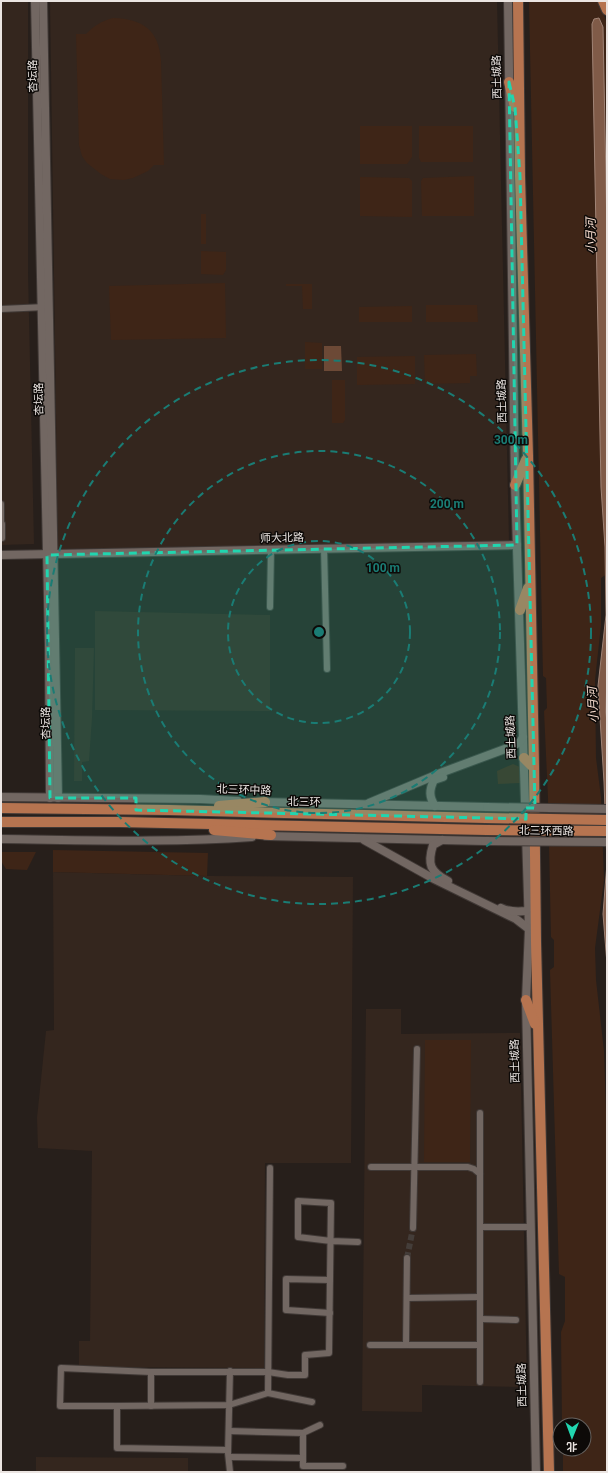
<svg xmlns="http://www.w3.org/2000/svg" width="608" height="1473" viewBox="0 0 608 1473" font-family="Roboto,'Noto Sans SC',sans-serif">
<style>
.built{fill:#34261e}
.green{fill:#3e2517}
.forest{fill:#6c4936}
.water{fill:#805b48;stroke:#a08476}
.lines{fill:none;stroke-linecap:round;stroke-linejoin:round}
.minor-tunnel{stroke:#443d39;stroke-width:6;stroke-dasharray:6 3;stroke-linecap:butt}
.minor-casing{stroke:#403936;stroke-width:8}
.tertiary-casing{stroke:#403936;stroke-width:10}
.trunk-casing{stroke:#403936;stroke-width:12}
.minor{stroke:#726762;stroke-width:6}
.tertiary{stroke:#726762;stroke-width:8}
.trunk{stroke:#b67450;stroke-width:10}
.tertiary-bridge-casing{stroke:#403936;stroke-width:10;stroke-linecap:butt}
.trunk-bridge-casing{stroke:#403936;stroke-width:12;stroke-linecap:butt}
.tertiary-bridge{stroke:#726762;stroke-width:8}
.trunk-bridge{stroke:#b67450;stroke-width:10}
.marked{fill:#21d5af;fill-opacity:0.2;stroke:#21d5af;stroke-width:3;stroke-dasharray:8 5;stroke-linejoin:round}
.ring{fill:none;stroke:#1a7c74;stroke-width:2;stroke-dasharray:7 5}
.labels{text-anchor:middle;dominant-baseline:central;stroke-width:3;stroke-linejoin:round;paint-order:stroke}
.street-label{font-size:11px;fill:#ebe5e2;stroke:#0d0a08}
.water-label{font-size:12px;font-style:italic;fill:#f8ddcf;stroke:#0d0a08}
.centre{fill:#1a7c74;stroke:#0d0a08;stroke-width:2}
.ring-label{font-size:12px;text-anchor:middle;font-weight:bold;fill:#1a7c74;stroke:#0d0a08;stroke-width:3;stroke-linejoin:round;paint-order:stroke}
</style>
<rect width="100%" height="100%" fill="#271f1b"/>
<g class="built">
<path d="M 1,1 L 28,1 L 28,272 L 34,544 L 1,545 Z"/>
<path d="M 50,1 L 497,1 L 509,541 L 58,549 Z"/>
<path d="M 95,611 L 270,615 L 270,711 L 95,710 Z"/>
<path d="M 75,648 L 94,648 L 92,718 L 89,761 L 82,762 L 82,781 L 74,781 Z"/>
<path d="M 53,872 L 207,876 L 353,877 L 351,1163 L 265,1163 L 264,1368 L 79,1367 L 79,1341 L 90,1341 L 92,1151 L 38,1148 L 37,1118 L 46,1031 L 54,1030 Z"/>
<path d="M 366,1009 L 401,1009 L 401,1034 L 520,1033 L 527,1387 L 422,1385 L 422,1412 L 362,1411 Z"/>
<path d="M 36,1457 L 188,1458 L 188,1472 L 36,1472 Z"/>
</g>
<g class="green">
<path d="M 529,1 L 599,1 L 607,24 L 607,574 L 601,578 L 601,625 L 595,680 L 596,758 L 601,797 L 604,880 L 595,948 L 596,980 L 604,1051 L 607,1142 L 607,1472 L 563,1472 L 563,1449 L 584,1449 L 584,1425 L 562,1425 L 561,1332 L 565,1321 L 565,1277 L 559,1274 L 550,970 L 554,967 L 554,940 L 551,937 L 548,798 L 544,711 L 547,708 L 546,678 L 543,676 Z"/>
<path d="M 113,18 C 143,19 159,30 161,61 L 164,165 L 154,165 L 148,171 L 133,178 L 124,180 L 110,179 L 101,174 L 87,163 L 82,156 L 79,145 L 76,34 L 86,34 C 94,26 101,21 113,18 Z"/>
<path d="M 360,126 L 412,126 L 412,157 L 407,164 L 360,164 Z"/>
<path d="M 419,126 L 473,126 L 473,162 L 421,162 L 419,158 Z"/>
<path d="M 514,141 L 515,143 L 516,163 L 523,463 L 521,468 Z"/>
<path d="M 474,176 L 474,216 L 422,216 L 421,181 L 423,178 Z"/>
<path d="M 360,177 L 409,178 L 412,181 L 412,217 L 360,216 Z"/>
<rect x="201" y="214" width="5" height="30"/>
<path d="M 201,251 L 226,252 L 226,270 L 223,275 L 201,274 Z"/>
<path d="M 225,283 L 226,338 L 111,340 L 109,286 Z"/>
<path d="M 286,284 L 312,284 L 312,309 L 303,309 L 302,286 L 286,286 Z"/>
<path d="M 426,305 L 477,305 L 478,322 L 426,322 Z"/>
<path d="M 412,306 L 412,322 L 359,322 L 359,307 Z"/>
<path d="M 305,342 L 322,343 L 322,369 L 305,369 Z"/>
<path d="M 476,354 L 477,376 L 470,376 L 470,383 L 425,384 L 424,355 Z"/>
<path d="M 415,356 L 415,384 L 357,385 L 357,357 Z"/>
<path d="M 332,380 L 345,380 L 345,420 L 343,423 L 332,423 Z"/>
<path d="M 513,764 L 520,767 L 520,783 L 498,784 L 497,771 Z"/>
<path d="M 53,850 L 208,853 L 207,876 L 53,872 Z"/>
<path d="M 1,852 L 36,852 L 27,870 L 6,869 L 1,861 Z"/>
<path d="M 425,1040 L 471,1040 L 470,1162 L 424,1162 Z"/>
</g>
<path class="forest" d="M 324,346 L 341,346 L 342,371 L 324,371 Z"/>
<path class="water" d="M 599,18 L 603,27 L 607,234 L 607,671 L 606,712 L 607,724 L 607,964 L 603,914 L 607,863 L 604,782 L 598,686 L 606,615 L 605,547 L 601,487 L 592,24 L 594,19 Z"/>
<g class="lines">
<path class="minor-tunnel" d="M 407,1258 L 413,1228"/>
<defs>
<g id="minor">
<path d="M 1,309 L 46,307"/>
<path d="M 1,504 L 1,524"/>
<path d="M 2,524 L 2,538"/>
<path d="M 324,548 L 327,669"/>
<path d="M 270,607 L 271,549"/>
<path d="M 371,1167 L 468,1167 L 474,1169 L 480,1174"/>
<path d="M 480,1227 L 531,1227"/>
<path d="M 413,1228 L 417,1049"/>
<path d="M 407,1298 L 480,1297"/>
<path d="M 330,1313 L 286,1310 L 286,1279 L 330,1280"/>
<path d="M 480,1319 L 516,1320"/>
<path d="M 370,1345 L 480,1345"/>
<path d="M 406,1345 L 407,1258"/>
<path d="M 480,1382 L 480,1113"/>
<path d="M 268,1393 L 312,1402"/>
<path d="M 117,1406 L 60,1406 L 61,1368 L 151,1372"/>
<path d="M 151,1406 L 151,1372 L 268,1372 L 288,1375 L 305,1375 L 305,1355 L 329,1353 L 331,1203 L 298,1201 L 298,1237 L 331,1241 L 358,1242"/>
<path d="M 229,1431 L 303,1433 L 303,1466 L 343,1466"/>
<path d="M 303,1433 L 320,1425"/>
<path d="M 228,1450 L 117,1448 L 117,1406 L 229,1405 L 268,1393 L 270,1168"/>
<path d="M 229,1457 L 303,1458"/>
<path d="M 230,1472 L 228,1453 L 230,1371"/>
</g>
<g id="tertiary">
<path d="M 35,1 L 49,645 L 50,798"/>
<path d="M 43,1 L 58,798"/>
<path d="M 508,1 L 515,485 L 529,929 L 526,1000 L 536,1472"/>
<path d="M 1,555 L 517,545"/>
<path d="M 1,797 L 200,799 L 238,801"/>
<path d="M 260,802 L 487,807"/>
<path d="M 369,803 L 443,772 L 513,746 L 520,742 L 523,737"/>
<path d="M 435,806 C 429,797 429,790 434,780 L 443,777"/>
<path d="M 266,836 L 485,841"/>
<path d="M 1,839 C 85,840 169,843 252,837"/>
<path d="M 364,840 L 434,879 L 516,919 L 529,929"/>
<path d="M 442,840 L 433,845 C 427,864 430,872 448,881"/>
<path d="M 501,908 C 509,912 517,912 526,911 L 528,909"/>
</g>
<g id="trunk">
<path d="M 518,1 L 520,176 L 528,456 L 534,768 L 536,942 L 549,1472"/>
<path d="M 603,1 L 607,10"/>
<path d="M 509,82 L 515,107"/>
<path d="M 515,485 L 526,460"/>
<path d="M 520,610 L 528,588"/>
<path d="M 524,758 L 534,768"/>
<path d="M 219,806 L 265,802"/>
<path d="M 1,808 L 169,810 L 486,818"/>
<path d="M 1,822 L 120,822 L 487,830"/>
<path d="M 214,830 L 271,835"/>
<path d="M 526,1000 L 535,1024"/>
</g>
</defs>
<use href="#minor" class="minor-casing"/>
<use href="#tertiary" class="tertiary-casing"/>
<use href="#trunk" class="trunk-casing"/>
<use href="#minor" class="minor"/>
<use href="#tertiary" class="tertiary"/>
<use href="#trunk" class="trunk"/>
<defs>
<g id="tertiary-bridge">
<path d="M 487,807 L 607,809"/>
<path d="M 485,841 L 607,842"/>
</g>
<g id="trunk-bridge">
<path d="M 486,818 L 607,820"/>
<path d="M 487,830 L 607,831"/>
</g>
</defs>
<use href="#tertiary-bridge" class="tertiary-bridge-casing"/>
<use href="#trunk-bridge" class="trunk-bridge-casing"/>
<use href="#tertiary-bridge" class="tertiary-bridge"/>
<use href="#trunk-bridge" class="trunk-bridge"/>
</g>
<path class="marked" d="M 509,82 L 515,108 L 520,176 L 535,808 L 526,808 L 526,819 L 486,818 L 136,810 L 136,798 L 50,798 L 47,555 L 517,545 Z"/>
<g class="ring">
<circle cx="319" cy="632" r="91"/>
<circle cx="319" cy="632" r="181"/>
<circle cx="319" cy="632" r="272"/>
</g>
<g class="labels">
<g class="street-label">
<text transform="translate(33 76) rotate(-91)">杏坛路</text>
<text transform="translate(497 77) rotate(-91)">西土城路</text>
<text transform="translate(39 399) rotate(-91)">杏坛路</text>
<text transform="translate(502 401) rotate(-91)">西土城路</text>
<text transform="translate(282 538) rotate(-1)">师大北路</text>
<text transform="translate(46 723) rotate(-91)">杏坛路</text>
<text transform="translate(511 737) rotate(-92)">西土城路</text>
<text transform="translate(244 790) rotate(2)">北三环中路</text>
<text transform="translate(304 802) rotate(1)">北三环</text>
<text transform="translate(546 831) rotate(1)">北三环西路</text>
<text transform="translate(515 1061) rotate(-91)">西土城路</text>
<text transform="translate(522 1385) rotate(-91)">西土城路</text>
</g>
<g class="water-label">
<text transform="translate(591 236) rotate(-91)">小月河</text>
<text transform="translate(593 705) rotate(-93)">小月河</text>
</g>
</g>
<circle cx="319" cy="632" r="6" class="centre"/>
<g class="ring-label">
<text x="511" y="444">300 m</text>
<text x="447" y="508">200 m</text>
<text x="383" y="572">100 m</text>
</g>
<rect width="608" height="1473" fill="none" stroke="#ebe5e2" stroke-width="4"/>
<g transform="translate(572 1437) rotate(181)"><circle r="19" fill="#0d0a08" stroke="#66625f"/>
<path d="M0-3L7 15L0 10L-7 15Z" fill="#21d5af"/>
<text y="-6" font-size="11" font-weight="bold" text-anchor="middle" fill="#ebe5e2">北</text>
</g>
</svg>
